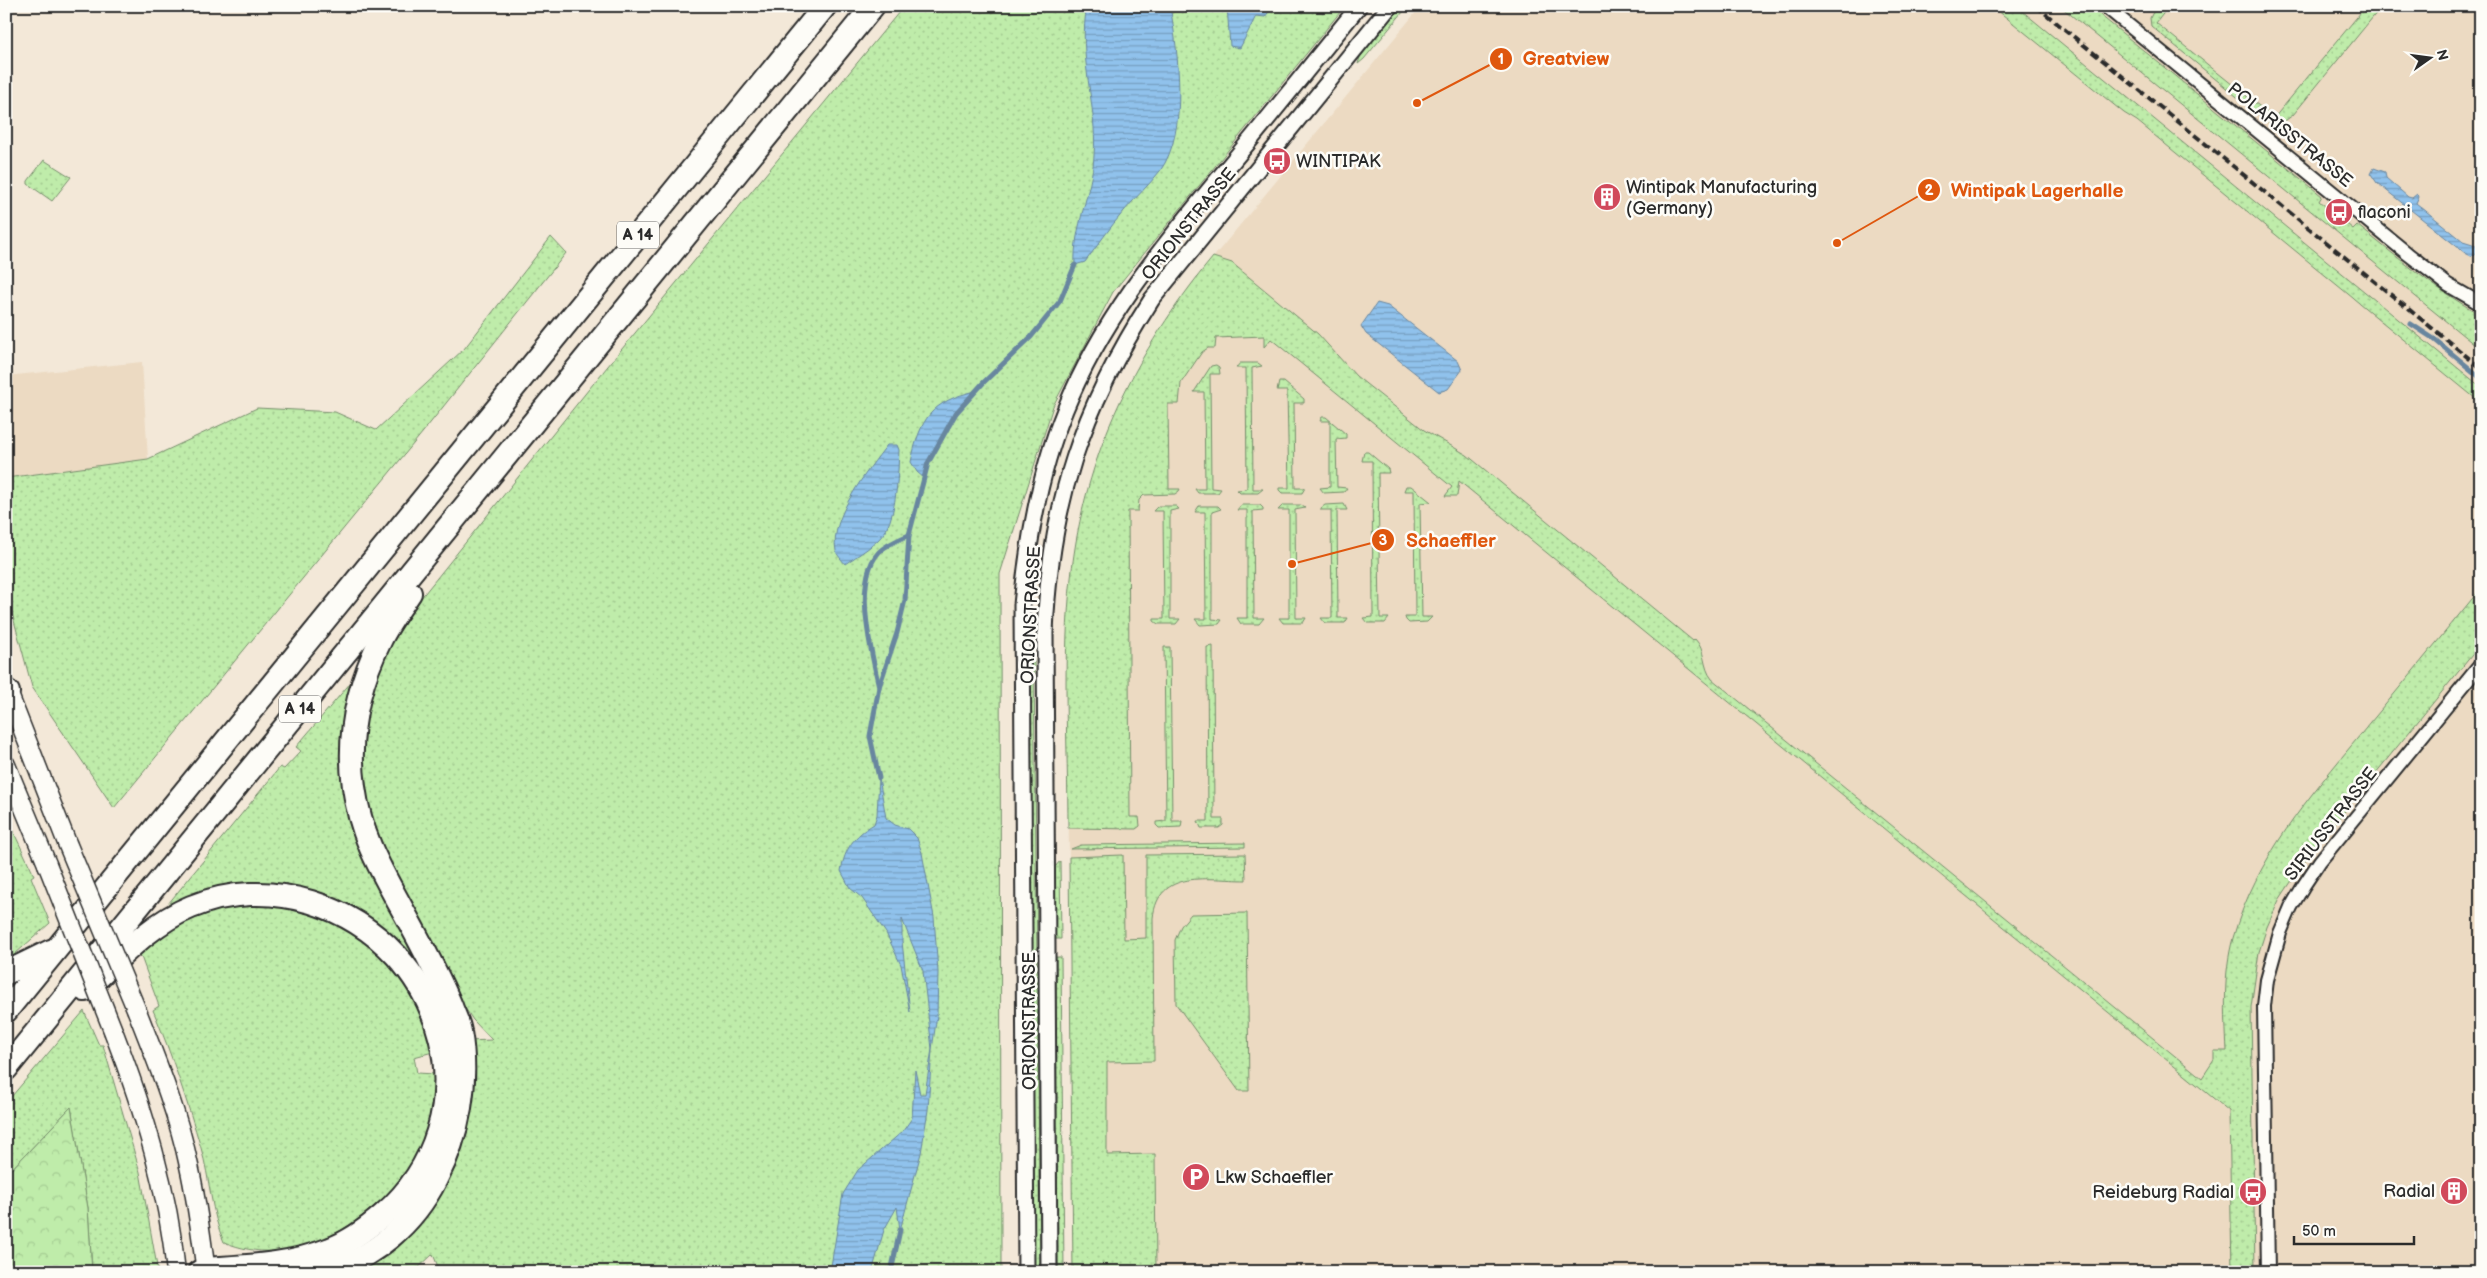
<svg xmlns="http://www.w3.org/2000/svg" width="2487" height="1278" viewBox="0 0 2487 1278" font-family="'Balsamiq Sans',sans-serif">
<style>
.built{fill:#ecdac2}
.green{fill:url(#green-dots);stroke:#758c6a}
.forest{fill:url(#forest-crowns);stroke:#758c6a}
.water{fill:url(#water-rules);stroke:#68869f}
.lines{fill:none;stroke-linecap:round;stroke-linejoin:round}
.stream{stroke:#68869f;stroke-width:5}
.minor-casing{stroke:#2b2b2b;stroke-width:16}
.tertiary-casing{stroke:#2b2b2b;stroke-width:19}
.secondary-casing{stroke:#2b2b2b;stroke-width:21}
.motorway-casing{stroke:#2b2b2b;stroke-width:26}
.minor{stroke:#fdfcf7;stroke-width:12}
.tertiary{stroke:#fdfcf7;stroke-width:15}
.secondary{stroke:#fdfcf7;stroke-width:18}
.motorway{stroke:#fdfcf7;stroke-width:22}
.rail{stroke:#2b2b2b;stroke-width:4;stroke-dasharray:8 4;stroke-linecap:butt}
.secondary-bridge-casing{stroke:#2b2b2b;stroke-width:21;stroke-linecap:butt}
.secondary-bridge{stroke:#fdfcf7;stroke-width:18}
.labels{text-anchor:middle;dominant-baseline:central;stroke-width:5;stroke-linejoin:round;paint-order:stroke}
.shield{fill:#fdfcf7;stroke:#6a6a68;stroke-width:1}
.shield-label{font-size:16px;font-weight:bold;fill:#2b2b2b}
.street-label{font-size:18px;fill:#2b2b2b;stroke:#fdfcf7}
.poi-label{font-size:18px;fill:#2b2b2b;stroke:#fdfcf7;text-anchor:start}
.leader{fill:none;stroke:#df570e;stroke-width:2}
.callout-dot{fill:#df570e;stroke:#fdfcf7;stroke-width:2}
.mark-label{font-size:15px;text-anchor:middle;font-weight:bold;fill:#fff}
.callout-label{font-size:19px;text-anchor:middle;font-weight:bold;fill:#df570e;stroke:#fdfcf7;stroke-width:5;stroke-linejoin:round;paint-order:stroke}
</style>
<defs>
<pattern id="green-dots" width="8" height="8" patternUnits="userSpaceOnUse" patternTransform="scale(1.25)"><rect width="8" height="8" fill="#bfecaa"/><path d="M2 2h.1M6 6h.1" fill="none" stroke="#a4cb92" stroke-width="1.8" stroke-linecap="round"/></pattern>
<pattern id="forest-crowns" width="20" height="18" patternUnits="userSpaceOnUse" patternTransform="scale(1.25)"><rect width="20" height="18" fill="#bfecaa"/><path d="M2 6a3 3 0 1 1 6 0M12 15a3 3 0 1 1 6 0" fill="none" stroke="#a4cb92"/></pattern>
<pattern id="water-rules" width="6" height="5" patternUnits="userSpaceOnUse" patternTransform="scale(1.25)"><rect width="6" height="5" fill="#90c2ec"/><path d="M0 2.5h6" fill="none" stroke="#769ebf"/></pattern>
</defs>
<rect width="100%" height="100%" fill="#f3e8d8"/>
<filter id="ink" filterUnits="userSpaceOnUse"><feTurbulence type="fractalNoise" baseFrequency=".02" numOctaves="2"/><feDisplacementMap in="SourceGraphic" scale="10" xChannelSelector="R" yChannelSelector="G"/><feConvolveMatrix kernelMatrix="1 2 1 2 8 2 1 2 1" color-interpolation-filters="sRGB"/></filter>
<g filter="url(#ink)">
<g class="built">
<path d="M 1421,6 L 2481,6 L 2481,1272 L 1073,1272 L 1067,649 L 1071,579 L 1075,549 L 1094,467 L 1127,386 L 1188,288 Z"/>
<path d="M 142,362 L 148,459 L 6,478 L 6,376 Z"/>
</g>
<g class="green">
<path d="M 904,6 L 1345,6 L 1113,292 L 1053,406 L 1000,574 L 1001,1272 L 440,1272 L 433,1254 L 414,1272 L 338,1272 L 383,1247 L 468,1041 L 492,1040 L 473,1020 L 457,996 L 374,832 L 358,765 L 369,690 L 400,624 L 589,389 Z"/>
<path d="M 1401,6 L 1408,6 L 1364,59 L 1358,64 L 1360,57 Z"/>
<path d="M 1992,6 L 2016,6 L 2481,387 L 2481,403 L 2137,121 L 2124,113 Z"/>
<path d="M 2060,6 L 2089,6 L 2322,196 L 2319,201 L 2353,229 L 2357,225 C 2397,257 2436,290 2481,315 L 2481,350 Z"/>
<path d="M 2156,6 L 2169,6 L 2156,23 L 2274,118 L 2366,6 L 2382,6 L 2293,115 L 2282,123 L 2270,124 L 2151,26 L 2150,18 Z"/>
<path d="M 44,160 L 71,177 L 52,201 L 28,184 L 28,181 Z"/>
<path d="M 551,237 L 566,253 L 423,432 L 114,808 L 32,687 L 6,591 L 6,478 L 148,459 L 257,408 L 335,412 L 376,430 L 464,349 Z"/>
<path d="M 1213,257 L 1232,263 L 1318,334 L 1356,376 L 1424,430 L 1467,455 L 1693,641 L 1695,639 C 1706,650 1702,667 1712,679 L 2202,1078 L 2214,1060 L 2214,1051 L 2227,1051 C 2225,1013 2223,975 2233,938 C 2256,858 2309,797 2361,734 C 2401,686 2441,637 2481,588 L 2481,644 L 2309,855 L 2279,900 L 2267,927 L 2259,952 L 2251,1007 L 2255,1272 L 2232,1272 L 2229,1111 L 1459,481 L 1457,496 L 1445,496 L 1452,487 L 1271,339 L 1264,347 L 1264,336 L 1216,338 L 1215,348 L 1208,348 L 1202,352 L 1181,383 L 1179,404 L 1168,404 L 1169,489 L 1180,489 L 1179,491 L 1175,494 L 1144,495 L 1139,500 L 1138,511 L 1128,511 L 1130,817 L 1139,817 L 1140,826 L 1136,829 L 1068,828 C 1068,745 1062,660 1071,578 C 1084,455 1135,352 1213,257 Z"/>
<path d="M 1240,363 L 1258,363 L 1262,366 L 1252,368 L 1253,489 L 1263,489 L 1258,493 L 1240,493 L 1237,490 L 1247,489 L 1246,368 L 1236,368 Z"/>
<path d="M 1216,365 L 1219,367 L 1220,374 L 1210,374 L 1211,488 L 1221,489 L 1218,493 L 1198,493 L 1195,489 L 1205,489 L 1204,392 L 1194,392 L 1211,366 Z"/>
<path d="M 1279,382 L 1284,382 L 1304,399 L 1304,403 L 1294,403 L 1295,488 L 1305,488 L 1302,493 L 1282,493 L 1279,490 L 1279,488 L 1289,488 L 1287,391 L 1277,391 Z"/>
<path d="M 1322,417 L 1326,417 L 1346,434 L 1346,438 L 1336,439 L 1337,487 L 1347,488 L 1344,492 L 1324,493 L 1320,488 L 1330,487 L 1330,421 L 1320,421 Z"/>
<path d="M 1364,452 L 1368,452 L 1388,469 L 1389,473 L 1378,473 L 1380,618 L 1389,618 L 1385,623 L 1367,623 L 1363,618 L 1373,617 L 1372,461 L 1362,461 Z"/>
<path d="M 1406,486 L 1411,486 L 1431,502 L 1420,503 L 1422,617 L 1432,617 L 1427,622 L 1409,623 L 1406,620 L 1405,617 L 1415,617 L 1414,491 L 1404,491 Z"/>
<path d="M 1344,504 L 1347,510 L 1337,510 L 1338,618 L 1348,618 L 1345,623 L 1325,623 L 1321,618 L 1332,618 L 1331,510 L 1321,510 L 1321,508 L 1325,505 Z"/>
<path d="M 1241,505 L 1260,505 L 1263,508 L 1263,510 L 1253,511 L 1254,618 L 1264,618 L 1259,624 L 1241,624 L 1237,618 L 1247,618 L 1247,510 L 1237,510 Z"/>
<path d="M 1283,505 L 1301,505 L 1305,508 L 1295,510 L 1296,618 L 1306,618 L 1303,623 L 1283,623 L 1279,618 L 1289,618 L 1289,510 L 1278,510 Z"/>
<path d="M 1158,506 L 1176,506 L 1179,509 L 1170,511 L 1170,619 L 1180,619 L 1176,624 L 1158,624 L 1154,621 L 1154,619 L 1164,619 L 1163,511 L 1153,511 Z"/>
<path d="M 1199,506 L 1218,506 L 1221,509 L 1212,512 L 1212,619 L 1222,620 L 1219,624 L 1200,625 L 1195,619 L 1206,619 L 1205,512 L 1195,512 Z"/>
<path d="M 1213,646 L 1214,819 L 1223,819 L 1223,825 L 1219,828 L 1201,828 L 1198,821 L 1208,821 L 1207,647 Z"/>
<path d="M 1164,647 L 1170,647 L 1172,821 L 1182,821 L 1181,827 L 1159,828 L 1156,825 L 1156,822 L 1166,821 Z"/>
<path d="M 1029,660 L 1034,660 L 1040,1272 L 1033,1272 Z"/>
<path d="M 363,668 L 346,767 L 431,979 L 425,978 L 404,949 L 391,937 L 377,926 L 322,896 L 176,906 L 168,904 L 280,767 L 284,769 L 301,751 L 296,747 Z"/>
<path d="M 6,816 L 34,875 L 31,877 L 50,923 L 6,962 Z"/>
<path d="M 1245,843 L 1245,847 L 1071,849 L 1081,845 Z"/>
<path d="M 1245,854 L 1246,880 C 1209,880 1158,868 1153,918 L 1154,1061 L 1107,1062 L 1107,1155 L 1155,1154 L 1156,1272 L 1073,1272 L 1069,857 L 1123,855 L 1124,939 L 1146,938 L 1146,855 Z"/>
<path d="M 1060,861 L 1061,939 L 1055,939 L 1055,867 Z"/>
<path d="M 217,904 L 297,904 L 380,948 L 427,1018 L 433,1052 L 414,1057 L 417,1073 L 435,1074 C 440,1094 435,1105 429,1125 C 426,1136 424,1153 418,1162 C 412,1171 402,1179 394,1187 C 351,1233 289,1269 224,1242 C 211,1213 210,1179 201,1148 C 187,1101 172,1055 153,1010 L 159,1006 L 140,954 L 143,945 Z"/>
<path d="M 1247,913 L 1249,1091 L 1239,1091 L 1176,1004 L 1175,940 L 1181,926 L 1191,914 Z"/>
<path d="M 1056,957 L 1061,957 L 1064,1272 L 1058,1272 Z"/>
<path d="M 84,1011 L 99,1045 L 103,1045 L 140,1172 L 158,1272 L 92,1272 L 88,1208 L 71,1107 L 6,1175 L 6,1103 Z"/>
</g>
<path class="forest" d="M 71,1107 L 88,1208 L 92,1272 L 9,1272 L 6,1266 L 6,1175 Z"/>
<g class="water">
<path d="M 1087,6 L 1170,6 C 1178,52 1189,131 1160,171 C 1149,185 1136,197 1124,211 C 1110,227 1098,245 1085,262 L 1075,265 C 1073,227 1092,193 1094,156 C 1098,105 1077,56 1087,6 Z"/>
<path d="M 1227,6 L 1273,6 L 1265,17 L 1256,16 L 1240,48 L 1230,46 Z"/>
<path d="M 2374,168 L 2385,172 L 2386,178 L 2408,197 L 2412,198 L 2417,194 L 2419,196 L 2416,203 L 2463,241 L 2479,246 L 2480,252 L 2471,256 L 2465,253 L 2377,183 L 2371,174 Z"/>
<path d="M 1377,303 L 1388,306 L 1458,361 L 1462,370 L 1448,389 L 1439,392 L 1366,334 L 1361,326 Z"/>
<path d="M 976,391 C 954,416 933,446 924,478 L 917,472 L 911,462 C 920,419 931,401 976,391 Z"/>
<path d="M 887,445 L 897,445 L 899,450 C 898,472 897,510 886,530 C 878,544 858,555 845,564 C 842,560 837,555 836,551 C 829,518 868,470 887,445 Z"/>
<path d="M 879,778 L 886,818 L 895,825 L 908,829 L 917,838 L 922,853 L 934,917 L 938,972 L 937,1015 L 932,1049 L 928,1110 L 921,1153 L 900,1230 L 897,1207 L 884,1230 L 872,1272 L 830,1272 L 843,1194 L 858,1170 L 903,1131 L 912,1118 L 915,1070 L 920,1094 L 925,1094 L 932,1049 L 923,971 L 902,919 L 902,942 L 910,1012 L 901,965 L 886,933 L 862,898 L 850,888 L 841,871 C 845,848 854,836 874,824 L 877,815 Z"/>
</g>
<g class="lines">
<g class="stream">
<path d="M 2411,324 L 2434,339 L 2481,378"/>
<path d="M 879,687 C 872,654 852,581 879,552 C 887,544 898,540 909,535"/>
<path d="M 879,778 L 870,736 L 879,687 L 897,633 L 905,600 L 909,535 L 928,463 L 956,413 L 984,382 L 1031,337 L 1060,301 L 1075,265"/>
<path d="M 891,1272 L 900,1230"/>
</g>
<defs>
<g id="minor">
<path d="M 2105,6 L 2408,254 L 2448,285 L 2481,304"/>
<path d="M 2268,1272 L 2264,1006 L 2267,980 L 2280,933 L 2291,907 L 2304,885 L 2320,861 L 2481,664"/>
</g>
<g id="tertiary">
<path d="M 1026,1272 L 1022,605 C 1028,539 1040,471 1065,410 C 1103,316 1165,244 1228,167 C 1272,114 1315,60 1359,6"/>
<path d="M 1049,1272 L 1045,633 C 1050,503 1082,408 1152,299 L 1390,6"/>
</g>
<g id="secondary">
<path d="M 6,687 L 67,843"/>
<path d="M 6,765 L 47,864"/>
<path d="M 137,1011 C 157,1062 178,1113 189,1166 C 197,1201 201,1236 206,1272"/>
<path d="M 114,1033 C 144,1111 168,1189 176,1272"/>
</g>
<g id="motorway">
<path d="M 6,693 L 8,692"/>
<path d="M 6,973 L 51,951"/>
<path d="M 85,990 C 118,960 149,924 191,907 C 229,891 272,890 311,902 C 449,945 494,1118 383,1215 C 368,1228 349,1242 330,1249 C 290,1265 248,1266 206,1269 L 199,1272"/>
<path d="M 6,1011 L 825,6"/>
<path d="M 6,1069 L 873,6"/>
<path d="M 326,1272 C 374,1258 414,1223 436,1179 C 459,1135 469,1082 460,1032 C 459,1023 454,1015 451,1006 C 437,972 418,938 400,905 C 378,865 360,833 354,787 C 347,736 358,685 381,639 C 389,623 400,608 410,593"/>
</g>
</defs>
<use href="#minor" class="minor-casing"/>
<use href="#tertiary" class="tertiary-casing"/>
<use href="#secondary" class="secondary-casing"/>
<use href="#motorway" class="motorway-casing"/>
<use href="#minor" class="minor"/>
<use href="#tertiary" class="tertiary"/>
<use href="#secondary" class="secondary"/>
<use href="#motorway" class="motorway"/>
<path class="rail" d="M 2036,6 L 2481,368"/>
<defs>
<g id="secondary-bridge">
<path d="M 67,843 L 137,1011"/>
<path d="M 47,864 L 114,1033"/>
</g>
</defs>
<use href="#secondary-bridge" class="secondary-bridge-casing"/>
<use href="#secondary-bridge" class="secondary-bridge"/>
</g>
</g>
<defs>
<symbol id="bus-disc" viewBox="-11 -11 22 22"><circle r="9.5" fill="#d1495b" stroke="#fdfcf7"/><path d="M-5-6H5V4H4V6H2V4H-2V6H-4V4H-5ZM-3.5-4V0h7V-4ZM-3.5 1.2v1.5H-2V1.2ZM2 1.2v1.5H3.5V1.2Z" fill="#fff"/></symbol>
<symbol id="building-disc" viewBox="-11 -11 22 22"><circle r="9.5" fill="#d1495b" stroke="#fdfcf7"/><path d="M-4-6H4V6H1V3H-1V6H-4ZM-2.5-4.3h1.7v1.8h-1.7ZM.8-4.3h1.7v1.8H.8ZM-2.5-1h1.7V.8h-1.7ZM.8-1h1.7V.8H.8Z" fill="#fff"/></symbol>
<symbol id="parking-disc" viewBox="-11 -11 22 22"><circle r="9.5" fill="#d1495b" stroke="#fdfcf7"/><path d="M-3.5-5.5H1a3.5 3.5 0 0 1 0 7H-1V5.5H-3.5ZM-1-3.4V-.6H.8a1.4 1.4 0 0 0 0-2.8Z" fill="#fff"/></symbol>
</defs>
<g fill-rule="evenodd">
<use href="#bus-disc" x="1261" y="145" width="32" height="32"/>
<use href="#building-disc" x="1591" y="181" width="32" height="32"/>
<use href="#bus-disc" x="2323" y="196" width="32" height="32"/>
<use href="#parking-disc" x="1180" y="1161" width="32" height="32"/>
<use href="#building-disc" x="2438" y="1175" width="32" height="32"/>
<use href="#bus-disc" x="2237" y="1176" width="32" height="32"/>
</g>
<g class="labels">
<g class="shield">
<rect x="617" y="221.5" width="42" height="27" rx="4"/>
<rect x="279" y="695.5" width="42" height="27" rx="4"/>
</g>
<g class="shield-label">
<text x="638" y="235">A 14</text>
<text x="300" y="709">A 14</text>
</g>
<g class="street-label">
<text transform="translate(2290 135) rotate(39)">POLARISSTRASSE</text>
<text transform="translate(1189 224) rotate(-51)">ORIONSTRASSE</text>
<text transform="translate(1031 615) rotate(-87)">ORIONSTRASSE</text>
<text transform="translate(2331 824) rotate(-52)">SIRIUSSTRASSE</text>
<text transform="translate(1029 1021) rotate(-90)">ORIONSTRASSE</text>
</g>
<g class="poi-label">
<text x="1296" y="161">WINTIPAK</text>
<text x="1626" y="187">Wintipak Manufacturing<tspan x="1626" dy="21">(Germany)</tspan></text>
<text x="2358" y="212">flaconi</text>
<text x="1215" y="1177">Lkw Schaeffler</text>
<text x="2435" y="1191" text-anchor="end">Radial</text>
<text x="2234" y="1192" text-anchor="end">Reideburg Radial</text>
</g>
</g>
<path class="leader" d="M1417 103L1501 59M1837 243L1929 190M1292 564L1383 540"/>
<g class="callout-dot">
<circle cx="1417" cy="103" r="5"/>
<circle cx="1837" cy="243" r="5"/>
<circle cx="1292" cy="564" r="5"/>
<circle cx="1501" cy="59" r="12"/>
<circle cx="1929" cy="190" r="12"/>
<circle cx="1383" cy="540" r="12"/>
</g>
<g class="mark-label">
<text x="1501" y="64">1</text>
<text x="1929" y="195">2</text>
<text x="1383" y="545">3</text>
</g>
<g class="callout-label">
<text x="1566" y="65">Greatview</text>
<text x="2037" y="197">Wintipak Lagerhalle</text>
<text x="1451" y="547">Schaeffler</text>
</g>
<rect width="2487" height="1278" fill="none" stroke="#fdfcf7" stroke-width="25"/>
<rect x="12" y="12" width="2462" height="1253" fill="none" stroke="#2b2b2b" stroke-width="2" filter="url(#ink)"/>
<g transform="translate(2430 58) rotate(76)" stroke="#fdfcf7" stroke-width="4" paint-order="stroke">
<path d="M0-4L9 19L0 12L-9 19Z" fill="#2b2b2b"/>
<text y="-8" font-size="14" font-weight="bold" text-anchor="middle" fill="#2b2b2b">N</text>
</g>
<path d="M2294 1236v8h120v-8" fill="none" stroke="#2b2b2b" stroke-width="2.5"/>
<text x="2302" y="1236" font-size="15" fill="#2b2b2b" stroke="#fdfcf7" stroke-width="4" paint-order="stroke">50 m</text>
</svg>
